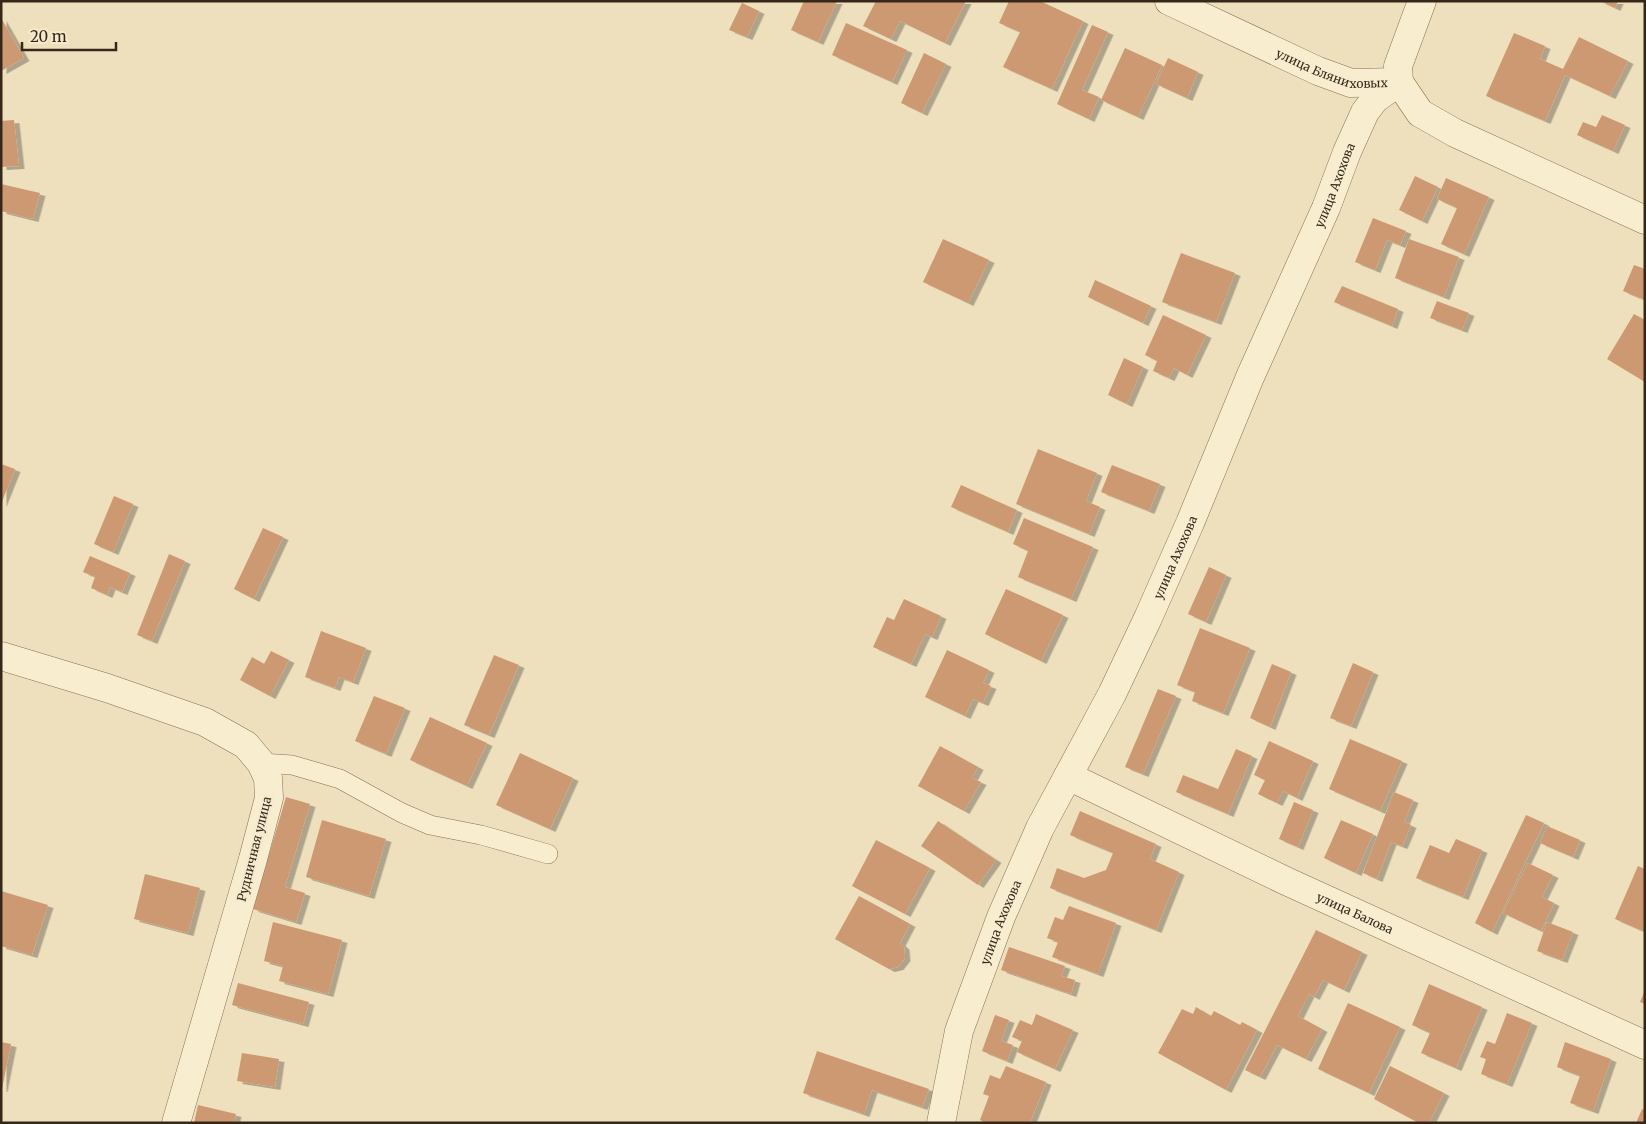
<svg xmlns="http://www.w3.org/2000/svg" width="1646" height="1124" viewBox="0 0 1646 1124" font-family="Merriweather,serif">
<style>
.building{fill:#cd9972;filter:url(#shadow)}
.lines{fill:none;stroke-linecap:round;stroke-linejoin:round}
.lane-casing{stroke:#867056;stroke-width:20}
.street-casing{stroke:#867056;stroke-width:29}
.lane{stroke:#f9edd0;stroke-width:19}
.street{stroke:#f9edd0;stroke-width:28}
.labels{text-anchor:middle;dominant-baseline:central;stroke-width:5;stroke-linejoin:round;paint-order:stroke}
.street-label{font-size:12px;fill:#35281b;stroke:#f5eacc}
</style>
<defs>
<filter id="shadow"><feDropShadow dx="5.5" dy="3" stdDeviation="0" flood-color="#0004"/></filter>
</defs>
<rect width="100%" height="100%" fill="#eee0bd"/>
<g class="building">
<path d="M 804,1 L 837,1 L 818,42 L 791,30 Z"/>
<path d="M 876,1 L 966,1 L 945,43 L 900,21 L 891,39 L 863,26 Z"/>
<path d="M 1009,1 L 1040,1 L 1083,21 L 1052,89 L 1003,67 L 1020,32 L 999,23 Z"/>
<path d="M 1600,1 L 1618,1 L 1615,8 Z"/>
<path d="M 742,3 L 759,11 L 747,37 L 729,30 Z"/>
<path d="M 1,18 L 24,58 L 1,71 Z"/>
<path d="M 846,23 L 907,50 L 892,82 L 832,55 Z"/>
<path d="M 1092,25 L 1108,32 L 1082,90 L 1099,97 L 1089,119 L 1057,104 Z"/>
<path d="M 1514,33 L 1545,46 L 1540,59 L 1563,69 L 1579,37 L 1628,61 L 1610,96 L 1565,75 L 1545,121 L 1486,96 Z"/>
<path d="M 1125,48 L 1162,65 L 1138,117 L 1101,100 Z"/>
<path d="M 924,53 L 946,64 L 922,113 L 901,103 Z"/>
<path d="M 1168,58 L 1198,72 L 1187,98 L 1156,84 Z"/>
<path d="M 1602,115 L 1625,125 L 1613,151 L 1577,135 L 1583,122 L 1596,127 Z"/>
<path d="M 14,120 L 19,166 L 1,167 L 1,121 Z"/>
<path d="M 1415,176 L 1438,187 L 1422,221 L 1399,210 Z"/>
<path d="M 1446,178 L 1489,197 L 1464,254 L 1441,244 L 1457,208 L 1437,199 Z"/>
<path d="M 1,184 L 40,193 L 33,219 L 1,211 Z"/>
<path d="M 1373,218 L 1406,231 L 1400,245 L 1387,240 L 1375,270 L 1355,262 Z"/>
<path d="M 943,239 L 989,260 L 968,303 L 923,282 Z"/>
<path d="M 1409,239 L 1459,257 L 1444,297 L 1395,278 Z"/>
<path d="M 1181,253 L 1235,273 L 1216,322 L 1162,302 Z"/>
<path d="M 1634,265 L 1645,269 L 1645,300 L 1623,291 Z"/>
<path d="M 1095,280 L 1151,306 L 1143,323 L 1088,297 Z"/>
<path d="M 1342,286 L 1398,309 L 1392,326 L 1334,302 Z"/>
<path d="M 1437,301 L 1469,313 L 1462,330 L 1430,318 Z"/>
<path d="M 1634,314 L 1645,320 L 1645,382 L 1607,359 Z"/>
<path d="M 1163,315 L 1206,335 L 1187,375 L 1174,368 L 1169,378 L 1153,371 L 1157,361 L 1145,355 Z"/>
<path d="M 1124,358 L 1143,367 L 1127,404 L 1108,395 Z"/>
<path d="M 1038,449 L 1097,473 L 1086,501 L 1100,507 L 1089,534 L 1016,504 Z"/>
<path d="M 1,464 L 15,469 L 1,504 Z"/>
<path d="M 1112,465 L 1160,484 L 1149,511 L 1101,492 Z"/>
<path d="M 961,485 L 1017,510 L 1008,532 L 951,507 Z"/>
<path d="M 114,496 L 133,504 L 113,552 L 94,544 Z"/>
<path d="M 1024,518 L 1093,547 L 1071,599 L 1018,577 L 1028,551 L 1013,544 Z"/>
<path d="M 263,528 L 283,537 L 254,599 L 234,589 Z"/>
<path d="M 169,554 L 185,561 L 152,641 L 137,635 Z"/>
<path d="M 90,556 L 130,573 L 122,592 L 110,587 L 107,595 L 91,588 L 95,577 L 83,572 Z"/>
<path d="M 1209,567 L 1226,575 L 1206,622 L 1188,614 Z"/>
<path d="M 1006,589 L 1063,615 L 1041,661 L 985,634 Z"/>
<path d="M 904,599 L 941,616 L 932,637 L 925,634 L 911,664 L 873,647 L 887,617 L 894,620 Z"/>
<path d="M 1200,628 L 1250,648 L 1223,713 L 1192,701 L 1195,692 L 1177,685 Z"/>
<path d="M 321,631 L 366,648 L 353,682 L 339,677 L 335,688 L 305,677 Z"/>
<path d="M 947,650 L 989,670 L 983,683 L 991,686 L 983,703 L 973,699 L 965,716 L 925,697 Z"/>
<path d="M 271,651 L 289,660 L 270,696 L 240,680 L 252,657 L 264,664 Z"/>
<path d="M 494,655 L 519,665 L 489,735 L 464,725 Z"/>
<path d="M 1353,663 L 1373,672 L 1351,726 L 1330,718 Z"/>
<path d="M 1272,664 L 1291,672 L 1270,727 L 1250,718 Z"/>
<path d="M 1158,689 L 1176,696 L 1143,774 L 1125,767 Z"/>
<path d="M 374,696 L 405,708 L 386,754 L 355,741 Z"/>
<path d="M 430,717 L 487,743 L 467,786 L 410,760 Z"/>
<path d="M 1350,739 L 1402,761 L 1380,811 L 1329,789 Z"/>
<path d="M 1269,741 L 1313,761 L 1297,798 L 1283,791 L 1277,803 L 1258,794 L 1265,780 L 1254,775 Z"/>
<path d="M 940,746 L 978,767 L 972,778 L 981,782 L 964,811 L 918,786 Z"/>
<path d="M 1236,749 L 1252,756 L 1228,814 L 1176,792 L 1183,775 L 1218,789 Z"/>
<path d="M 520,753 L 573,778 L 550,829 L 496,805 Z"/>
<path d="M 1394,792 L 1413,800 L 1404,822 L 1411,825 L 1402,846 L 1391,842 L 1377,879 L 1363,873 Z"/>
<path d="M 286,797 L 310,804 L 285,887 L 305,893 L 296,922 L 253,909 Z"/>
<path d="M 1294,802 L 1313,810 L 1298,847 L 1279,839 Z"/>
<path d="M 1080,811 L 1156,844 L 1150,859 L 1179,872 L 1156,930 L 1050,888 L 1057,868 L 1084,878 L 1106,870 L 1113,853 L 1070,835 Z"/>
<path d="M 1526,815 L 1544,823 L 1492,932 L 1475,923 Z"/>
<path d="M 322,820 L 386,839 L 369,896 L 306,877 Z"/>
<path d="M 1341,820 L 1373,834 L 1356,873 L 1324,858 Z"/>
<path d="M 938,821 L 996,860 L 978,885 L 921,846 Z"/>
<path d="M 1547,826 L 1580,840 L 1573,857 L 1540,843 Z"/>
<path d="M 1456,839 L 1482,850 L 1463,897 L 1416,878 L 1430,845 L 1449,853 Z"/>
<path d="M 876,840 L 930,868 L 905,914 L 852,886 Z"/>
<path d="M 1528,863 L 1553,875 L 1542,897 L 1554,903 L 1541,931 L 1503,913 Z"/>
<path d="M 1638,866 L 1645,869 L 1645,932 L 1615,919 Z"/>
<path d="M 145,874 L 200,888 L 188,933 L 134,919 Z"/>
<path d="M 1,891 L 48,905 L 32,955 L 1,946 Z"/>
<path d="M 859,896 L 910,924 L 900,943 L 904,947 L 905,958 L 898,967 L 889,969 L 835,939 Z"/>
<path d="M 1069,906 L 1116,923 L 1098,974 L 1052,957 L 1058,942 L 1047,938 L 1055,917 L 1063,920 Z"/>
<path d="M 273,922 L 342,940 L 328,994 L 279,981 L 283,966 L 264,961 Z"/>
<path d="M 1547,922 L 1573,932 L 1562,960 L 1537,951 Z"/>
<path d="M 1316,930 L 1362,952 L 1344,990 L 1323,980 L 1314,997 L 1309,994 L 1298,1016 L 1322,1029 L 1306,1059 L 1277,1045 L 1260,1077 L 1245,1070 Z"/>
<path d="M 1009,947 L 1065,966 L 1061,976 L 1075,980 L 1071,994 L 1001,970 Z"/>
<path d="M 238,983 L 309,1002 L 303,1024 L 232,1005 Z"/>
<path d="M 1429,984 L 1482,1007 L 1456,1068 L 1421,1053 L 1430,1033 L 1412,1025 Z"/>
<path d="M 1645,990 L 1645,1004 L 1640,1002 Z"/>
<path d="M 1348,1003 L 1400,1027 L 1369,1093 L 1318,1069 Z"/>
<path d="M 1196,1007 L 1211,1016 L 1214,1011 L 1240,1025 L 1242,1022 L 1257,1030 L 1226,1090 L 1158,1053 L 1182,1009 L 1193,1014 Z"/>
<path d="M 1507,1013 L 1532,1023 L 1507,1084 L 1481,1074 L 1486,1059 L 1480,1057 L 1487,1041 L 1495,1044 Z"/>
<path d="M 1036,1014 L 1073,1030 L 1055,1069 L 1017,1052 L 1022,1041 L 1012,1037 L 1020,1020 L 1032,1025 Z"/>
<path d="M 995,1015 L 1009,1020 L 1001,1041 L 1013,1045 L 1007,1061 L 982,1051 Z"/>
<path d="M 1,1042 L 11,1044 L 2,1089 L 1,1089 Z"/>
<path d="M 1565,1042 L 1611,1059 L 1593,1111 L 1570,1103 L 1580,1076 L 1557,1067 Z"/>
<path d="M 817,1051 L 929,1089 L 922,1107 L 872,1090 L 864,1114 L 803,1093 Z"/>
<path d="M 242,1053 L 279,1059 L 275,1087 L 237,1081 Z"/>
<path d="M 1006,1066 L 1046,1082 L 1030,1123 L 985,1123 L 980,1120 L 989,1096 L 983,1094 L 990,1075 L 1000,1079 Z"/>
<path d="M 1390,1066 L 1444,1093 L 1429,1123 L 1419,1123 L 1374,1099 Z"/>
<path d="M 198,1105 L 236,1114 L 234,1123 L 194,1123 Z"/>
<path d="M 1642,1109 L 1645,1110 L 1645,1123 L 1636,1123 Z"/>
</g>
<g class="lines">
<defs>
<path id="lane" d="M 261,763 L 292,765 L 340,779 L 402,813 L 430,825 L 481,835 L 548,854"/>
<g id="street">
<path id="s1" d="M 1169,1 L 1318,71 L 1351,83 L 1399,82"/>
<path d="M 1422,1 L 1398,66 L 1399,82 L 1420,113 L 1455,133 L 1645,220"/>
<path d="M 1,656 L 107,688 L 205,722 L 246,745 L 261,763 L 268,778 L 269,798 L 253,859 L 176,1123"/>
<path id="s2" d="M 1068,776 L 1286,881 L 1645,1045"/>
<path id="s3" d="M 941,1123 L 959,1031 L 1001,917 L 1040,828 L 1112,694 L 1148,618 L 1190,523 L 1250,377 L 1326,208 L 1347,152 L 1365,112 L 1375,99 L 1399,82"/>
</g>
</defs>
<use href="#lane" class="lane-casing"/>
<use href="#street" class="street-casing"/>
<use href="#lane" class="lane"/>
<use href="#street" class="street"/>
</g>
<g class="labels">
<g class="street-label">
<text stroke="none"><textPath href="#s1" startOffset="178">улица Бляниховых</textPath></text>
<text stroke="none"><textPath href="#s3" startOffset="1020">улица Ахохова</textPath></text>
<text stroke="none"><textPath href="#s3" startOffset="615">улица Ахохова</textPath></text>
<text transform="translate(254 849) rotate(-76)">Рудничная улица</text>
<text stroke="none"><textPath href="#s2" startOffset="318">улица Балова</textPath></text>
<text stroke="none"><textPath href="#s3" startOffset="210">улица Ахохова</textPath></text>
</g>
</g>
<rect width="1646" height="1124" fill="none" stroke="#35281b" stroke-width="5"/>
<path d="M22 42v8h94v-8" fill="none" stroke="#35281b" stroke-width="2.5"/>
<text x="30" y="42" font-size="15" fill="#35281b" stroke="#f5eacc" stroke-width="4" paint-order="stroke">20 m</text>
</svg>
